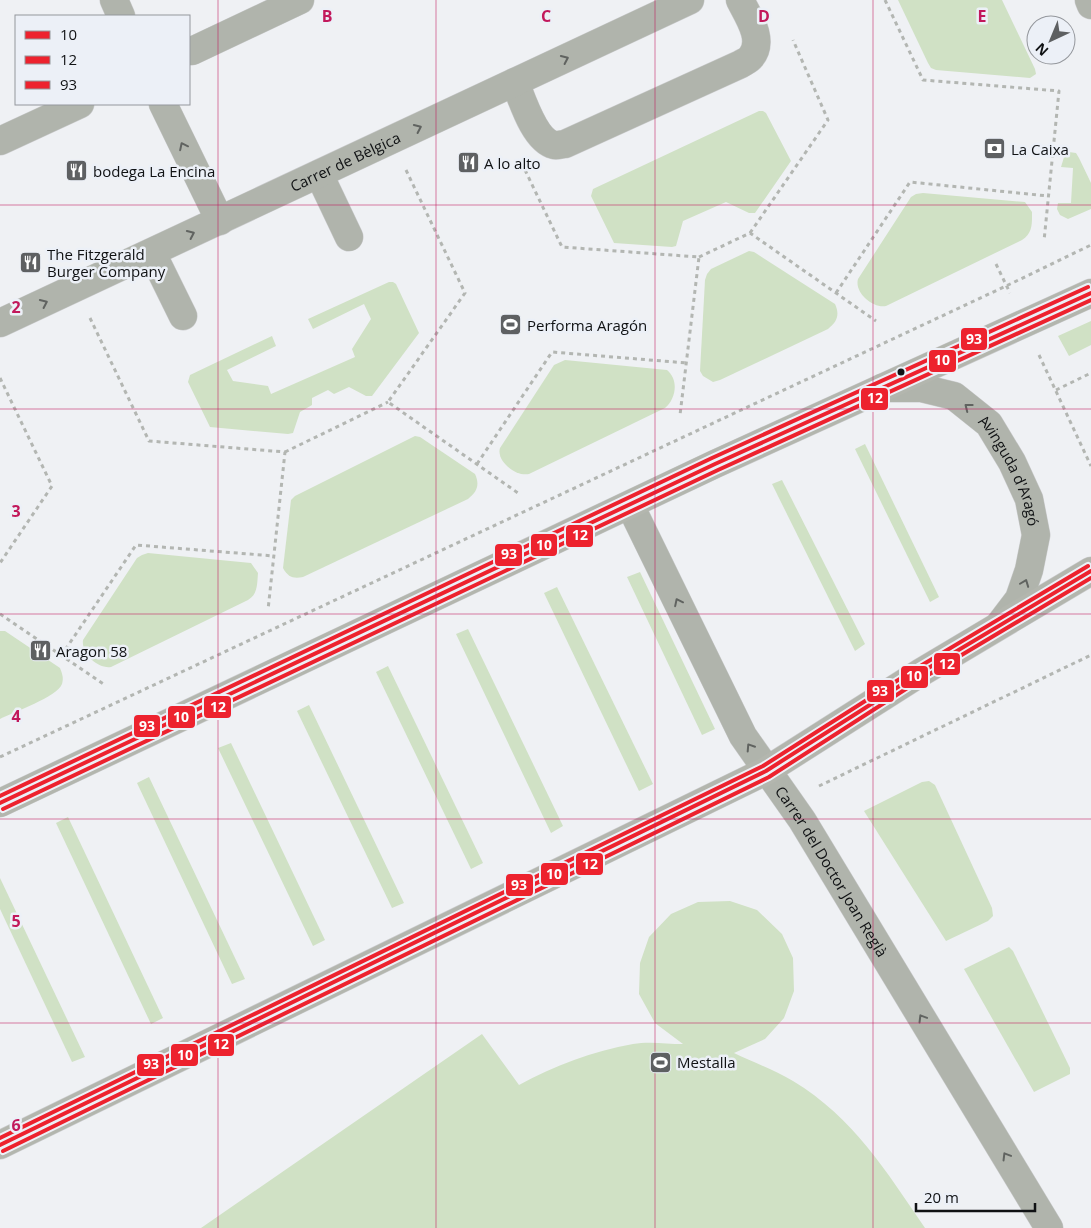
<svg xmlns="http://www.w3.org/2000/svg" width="1091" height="1228" viewBox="0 0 1091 1228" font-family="'Open Sans',sans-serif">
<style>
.green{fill:#d0e1c5}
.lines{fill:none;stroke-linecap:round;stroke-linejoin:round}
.minor-casing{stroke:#cccdcf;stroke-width:29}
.major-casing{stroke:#cccdcf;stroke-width:29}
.path{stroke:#b3b6b2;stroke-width:3;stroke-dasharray:4 4;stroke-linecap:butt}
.minor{stroke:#b0b4ac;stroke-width:28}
.major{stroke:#b3b6ae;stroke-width:28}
.bus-1-casing{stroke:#ecf0f7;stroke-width:8}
.bus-2-casing{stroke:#ecf0f7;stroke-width:8}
.bus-3-casing{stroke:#ecf0f7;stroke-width:8}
.bus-1{stroke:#ed222e;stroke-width:4}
.bus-2{stroke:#ed222e;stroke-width:4}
.bus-3{stroke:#ed222e;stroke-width:4}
.oneway{stroke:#606360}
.grid{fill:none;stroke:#c2185b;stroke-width:1;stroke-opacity:0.55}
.bus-dot{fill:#101214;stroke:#ecf0f7;stroke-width:2}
.labels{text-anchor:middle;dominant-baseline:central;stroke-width:5;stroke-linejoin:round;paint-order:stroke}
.poi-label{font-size:15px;fill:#101214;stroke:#ecf0f7;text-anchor:start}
.street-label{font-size:15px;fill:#101214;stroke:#ecf0f7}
.grid-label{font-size:16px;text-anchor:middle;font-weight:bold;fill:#c2185b;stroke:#ecf0f7;stroke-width:5;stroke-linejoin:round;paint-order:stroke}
.line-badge{stroke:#ecf0f7;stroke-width:2}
.badge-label{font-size:14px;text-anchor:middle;font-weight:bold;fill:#fff}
</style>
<rect width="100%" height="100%" fill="#eff1f4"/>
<g class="green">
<path d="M 898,0 L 1002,0 L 1035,69 L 1036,74 L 1030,78 L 936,70 L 931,68 L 928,63 Z"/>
<path d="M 759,111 L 763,111 L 766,113 L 791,161 L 755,213 L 749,213 L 726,202 L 683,221 L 676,246 L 672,247 L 614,243 L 591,196 L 593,189 Z"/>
<path d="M 1069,152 L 1076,153 L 1079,158 L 1091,183 L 1091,209 L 1068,219 L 1060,215 L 1057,209 L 1058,203 L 1071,203 L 1073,168 L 1061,167 L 1065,154 Z"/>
<path d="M 923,193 L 1025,202 L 1032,212 C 1032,223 1033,233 1022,240 L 886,306 C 874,309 854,293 858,279 L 911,197 L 916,194 Z"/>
<path d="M 749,251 L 754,252 L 835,304 C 840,315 837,322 828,329 L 720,380 L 713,382 L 703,376 L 700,371 L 705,280 L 707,274 L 711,269 Z"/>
<path d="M 389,282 L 393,282 L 396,284 L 419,333 L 372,396 L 366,396 L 349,387 L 334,394 L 328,390 L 312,398 L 312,405 L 300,412 L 293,433 L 288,434 L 210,427 L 188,382 L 190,375 L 272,336 L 276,346 L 227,370 L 233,381 L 268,386 L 271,394 L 355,357 L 352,349 L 371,319 L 364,304 L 313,329 L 308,319 Z"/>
<path d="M 1091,321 L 1091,345 L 1069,356 L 1058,336 Z"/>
<path d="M 565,360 L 667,370 C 679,380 676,399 665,408 L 529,474 C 516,477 496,461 500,448 L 554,365 Z"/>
<path d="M 415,436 L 420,437 L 475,474 C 480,485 477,492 468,499 L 303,577 C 293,579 288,577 283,568 L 291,500 L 295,496 Z"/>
<path d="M 865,444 L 939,597 L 930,602 L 855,449 Z"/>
<path d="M 782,480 L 865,644 L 855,651 L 772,484 Z"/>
<path d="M 148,553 L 251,563 L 258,573 C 257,584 258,594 248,600 L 111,667 C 98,669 81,654 83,640 L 137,558 L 142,555 Z"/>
<path d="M 640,572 L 715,729 L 702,735 L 627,577 Z"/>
<path d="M 557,587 L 653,784 L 639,791 L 544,593 Z"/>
<path d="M 468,629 L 563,826 L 551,833 L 456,634 Z"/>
<path d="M 0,631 L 5,631 L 60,668 C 62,673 64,678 62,684 C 57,697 14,712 0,719 Z"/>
<path d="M 388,666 L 483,863 L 471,869 L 376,672 Z"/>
<path d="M 309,705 L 404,903 L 392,908 L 297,711 Z"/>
<path d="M 231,743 L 325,940 L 313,946 L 218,748 Z"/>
<path d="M 149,777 L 245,979 L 232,984 L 137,783 Z"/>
<path d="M 929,781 L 935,785 L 992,908 L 993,916 L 988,921 L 946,941 L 864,811 L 922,782 Z"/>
<path d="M 68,817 L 163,1018 L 151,1024 L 56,823 Z"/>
<path d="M 0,878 L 85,1057 L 72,1062 L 0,909 Z"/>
<path d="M 730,901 L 757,910 L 782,934 L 793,958 L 794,991 L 784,1018 L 765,1039 L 734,1053 C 753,1062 774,1070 793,1081 C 854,1118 886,1171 925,1228 L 201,1228 L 482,1034 L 519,1085 C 554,1066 593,1051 633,1044 C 649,1041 667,1044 683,1044 L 655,1023 L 639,994 L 640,963 L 649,937 L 671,914 L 698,902 Z"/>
<path d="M 1009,947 L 1013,951 L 1070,1068 L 1070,1074 L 1034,1092 L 964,969 Z"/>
</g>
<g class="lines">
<defs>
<g id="minor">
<path d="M 114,0 L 121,16"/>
<path d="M 1089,0 L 1091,5"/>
<path d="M 192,51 L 300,0"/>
<path d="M 515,82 C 522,99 534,140 554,145 C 557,146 562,144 565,144 L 741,64 C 744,62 749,60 751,57 C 765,40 748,16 740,0"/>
<path d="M 163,104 L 220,221"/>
<path d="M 0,141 L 80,104"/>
<path d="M 319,174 L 349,237"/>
<path d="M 152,253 L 183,316"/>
<path id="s1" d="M 0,323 L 690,0"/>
<path id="s2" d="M 882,388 L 921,388 L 954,396 L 989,424 L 1012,462 L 1029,499 L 1036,535 L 1029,570 L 1019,599 L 1000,624"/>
<path id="s3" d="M 630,505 L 743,736 L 802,820 L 1049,1228"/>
</g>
<g id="major">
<path d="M 0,803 L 715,464 L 1091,293"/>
<path d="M 0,1145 L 766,771 L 920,673 L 1091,571"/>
</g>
</defs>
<use href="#minor" class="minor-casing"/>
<use href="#major" class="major-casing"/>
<g class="path">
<path d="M 885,0 L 923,80 L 1059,91 L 1044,241"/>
<path d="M 406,170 L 465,293 L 388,402 L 518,493"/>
<path d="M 525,170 L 562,247 L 699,257 L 680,415"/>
<path d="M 750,233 L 828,120 L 793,40"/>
<path d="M 699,257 L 750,233 L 876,321"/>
<path d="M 996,264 L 1010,293"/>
<path d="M 836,293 L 910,182 L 1048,196"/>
<path d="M 90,318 L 149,441 L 285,452 L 268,610"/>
<path d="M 1039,355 L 1091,466"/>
<path d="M 0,378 L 52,486 L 0,563"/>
<path d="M 1056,390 L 1091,373"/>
<path d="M 285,452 L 388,402"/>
<path d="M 477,464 L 552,352 L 687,363"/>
<path d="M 0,614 L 105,685"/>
<path d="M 61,656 L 136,545 L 274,556"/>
<path d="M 0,757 L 1006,286 L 1091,245"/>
<path d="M 819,786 L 1091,655"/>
</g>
<use href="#minor" class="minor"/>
<use href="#major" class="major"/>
<defs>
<g id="bus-1">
<path d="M 0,803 L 715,464 L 1091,293"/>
<path d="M 0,1145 L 766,771 L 920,673 L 1091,571"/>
</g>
<g id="bus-2">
<path d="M 3,809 L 718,470 L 1091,300"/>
<path d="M 3,1151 L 769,777 L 923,678 L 1091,578"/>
</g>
<g id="bus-3">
<path d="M 0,796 L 712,458 L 1088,287"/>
<path d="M 0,1138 L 763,766 L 917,668 L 1088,566"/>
</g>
</defs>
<use href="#bus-1" class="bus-1-casing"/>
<use href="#bus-2" class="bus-2-casing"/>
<use href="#bus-3" class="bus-3-casing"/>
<use href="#bus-1" class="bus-1"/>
<use href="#bus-2" class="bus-2"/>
<use href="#bus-3" class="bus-3"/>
</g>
<defs><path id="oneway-chevron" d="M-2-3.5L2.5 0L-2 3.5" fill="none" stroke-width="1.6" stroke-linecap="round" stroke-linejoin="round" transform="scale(1.25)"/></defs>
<g class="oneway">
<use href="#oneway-chevron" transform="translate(565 59) rotate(-25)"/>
<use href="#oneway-chevron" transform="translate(418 128) rotate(-25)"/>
<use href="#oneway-chevron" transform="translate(183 146) rotate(-116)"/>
<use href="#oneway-chevron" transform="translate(191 234) rotate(-25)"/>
<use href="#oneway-chevron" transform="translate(44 303) rotate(-25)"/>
<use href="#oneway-chevron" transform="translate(968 407) rotate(-142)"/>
<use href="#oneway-chevron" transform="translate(1025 583) rotate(-69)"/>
<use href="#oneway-chevron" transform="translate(678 602) rotate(-116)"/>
<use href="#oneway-chevron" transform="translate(750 747) rotate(-123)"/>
<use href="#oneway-chevron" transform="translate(922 1018) rotate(-121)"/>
<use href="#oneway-chevron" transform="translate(1006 1156) rotate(-121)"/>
</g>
<path class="grid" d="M 218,0 L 218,1228M 436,0 L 436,1228M 655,0 L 655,1228M 873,0 L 873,1228M 0,205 L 1091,205M 0,409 L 1091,409M 0,614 L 1091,614M 0,819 L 1091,819M 0,1023 L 1091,1023"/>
<defs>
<symbol id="bank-square" viewBox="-11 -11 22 22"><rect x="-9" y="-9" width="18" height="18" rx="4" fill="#5e6062" stroke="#ecf0f7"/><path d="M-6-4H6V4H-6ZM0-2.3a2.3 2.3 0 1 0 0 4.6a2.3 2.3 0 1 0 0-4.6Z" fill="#fff"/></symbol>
<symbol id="restaurant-square" viewBox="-11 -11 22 22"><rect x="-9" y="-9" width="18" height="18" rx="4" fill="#5e6062" stroke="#ecf0f7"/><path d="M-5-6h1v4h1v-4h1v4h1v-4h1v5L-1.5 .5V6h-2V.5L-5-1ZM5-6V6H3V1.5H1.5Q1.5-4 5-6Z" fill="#fff"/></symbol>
<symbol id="stadium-square" viewBox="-11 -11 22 22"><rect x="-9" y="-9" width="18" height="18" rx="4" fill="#5e6062" stroke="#ecf0f7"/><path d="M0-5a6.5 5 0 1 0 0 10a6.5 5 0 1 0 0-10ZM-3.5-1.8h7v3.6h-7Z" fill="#fff"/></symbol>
</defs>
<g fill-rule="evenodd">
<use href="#bank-square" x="982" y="136" width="25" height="25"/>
<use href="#restaurant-square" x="456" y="150" width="25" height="25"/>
<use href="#restaurant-square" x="64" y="158" width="25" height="25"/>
<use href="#restaurant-square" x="18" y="250" width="25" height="25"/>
<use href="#stadium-square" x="498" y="312" width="25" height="25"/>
<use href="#restaurant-square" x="28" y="638" width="25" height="25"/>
<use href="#stadium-square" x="648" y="1050" width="25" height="25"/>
</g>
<circle class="bus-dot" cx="901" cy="372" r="4.5"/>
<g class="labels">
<g class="poi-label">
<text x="1011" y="149">La Caixa</text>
<text x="484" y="163">A lo alto</text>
<text x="93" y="171">bodega La Encina</text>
<text x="47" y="254">The Fitzgerald<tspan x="47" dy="17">Burger Company</tspan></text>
<text x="527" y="325">Performa Aragón</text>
<text x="56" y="651">Aragon 58</text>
<text x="677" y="1062">Mestalla</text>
</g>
<g class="street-label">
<text stroke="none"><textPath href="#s1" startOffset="381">Carrer de Bèlgica</textPath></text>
<text stroke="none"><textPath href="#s2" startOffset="169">Avinguda d'Aragó</textPath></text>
<text stroke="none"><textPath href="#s3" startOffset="419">Carrer del Doctor Joan Reglà</textPath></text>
</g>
</g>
<g class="grid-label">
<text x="327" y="22">B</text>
<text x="546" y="22">C</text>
<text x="764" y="22">D</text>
<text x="982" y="22">E</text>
<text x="16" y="313">2</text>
<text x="16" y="517">3</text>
<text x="16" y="722">4</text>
<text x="16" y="927">5</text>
<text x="16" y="1131">6</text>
</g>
<g class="line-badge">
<rect x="960" y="327" width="28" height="24" rx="5" fill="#ed222e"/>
<rect x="928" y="349" width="29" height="24" rx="5" fill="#ed222e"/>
<rect x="860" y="387" width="29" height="24" rx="5" fill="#ed222e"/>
<rect x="565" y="524" width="29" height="24" rx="5" fill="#ed222e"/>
<rect x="530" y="533" width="28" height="24" rx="5" fill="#ed222e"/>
<rect x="494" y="543" width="29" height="24" rx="5" fill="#ed222e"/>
<rect x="933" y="652" width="28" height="24" rx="5" fill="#ed222e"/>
<rect x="900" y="665" width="29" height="24" rx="5" fill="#ed222e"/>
<rect x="866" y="679" width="29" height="24" rx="5" fill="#ed222e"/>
<rect x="203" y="695" width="29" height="24" rx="5" fill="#ed222e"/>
<rect x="167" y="705" width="29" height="24" rx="5" fill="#ed222e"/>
<rect x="133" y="714" width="28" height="24" rx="5" fill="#ed222e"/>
<rect x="575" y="852" width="29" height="24" rx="5" fill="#ed222e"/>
<rect x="540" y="862" width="29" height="24" rx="5" fill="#ed222e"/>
<rect x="505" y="873" width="29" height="24" rx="5" fill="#ed222e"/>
<rect x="207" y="1033" width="28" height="24" rx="5" fill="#ed222e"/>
<rect x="170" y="1043" width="29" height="24" rx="5" fill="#ed222e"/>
<rect x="136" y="1053" width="29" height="24" rx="5" fill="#ed222e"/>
</g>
<g class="badge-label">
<text x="974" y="344">93</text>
<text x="942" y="365">10</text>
<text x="875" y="403">12</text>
<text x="580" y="540">12</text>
<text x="544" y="550">10</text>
<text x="509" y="559">93</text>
<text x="947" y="669">12</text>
<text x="914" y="681">10</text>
<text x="880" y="696">93</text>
<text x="218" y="712">12</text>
<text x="181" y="722">10</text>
<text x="147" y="731">93</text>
<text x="590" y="869">12</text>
<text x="554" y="879">10</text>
<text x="519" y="890">93</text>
<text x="221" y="1049">12</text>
<text x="185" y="1060">10</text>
<text x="151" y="1069">93</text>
</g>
<rect x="15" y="15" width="175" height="90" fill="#ecf0f7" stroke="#94979c"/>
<rect x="25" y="31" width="25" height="8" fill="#ed222e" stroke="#94979c"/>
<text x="60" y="40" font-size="15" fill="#101214">10</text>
<rect x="25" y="56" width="25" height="8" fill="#ed222e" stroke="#94979c"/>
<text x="60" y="65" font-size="15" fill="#101214">12</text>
<rect x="25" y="81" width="25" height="8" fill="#ed222e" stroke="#94979c"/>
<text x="60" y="90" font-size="15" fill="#101214">93</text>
<g transform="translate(1051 40) rotate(224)"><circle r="24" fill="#ecf0f7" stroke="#94979c"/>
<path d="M0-4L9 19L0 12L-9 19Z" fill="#5e6062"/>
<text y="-8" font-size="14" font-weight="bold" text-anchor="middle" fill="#101214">N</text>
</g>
<path d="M916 1203v8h119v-8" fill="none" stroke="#101214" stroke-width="2.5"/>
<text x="924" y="1203" font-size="15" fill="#101214" stroke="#ecf0f7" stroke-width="4" paint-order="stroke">20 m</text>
</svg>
